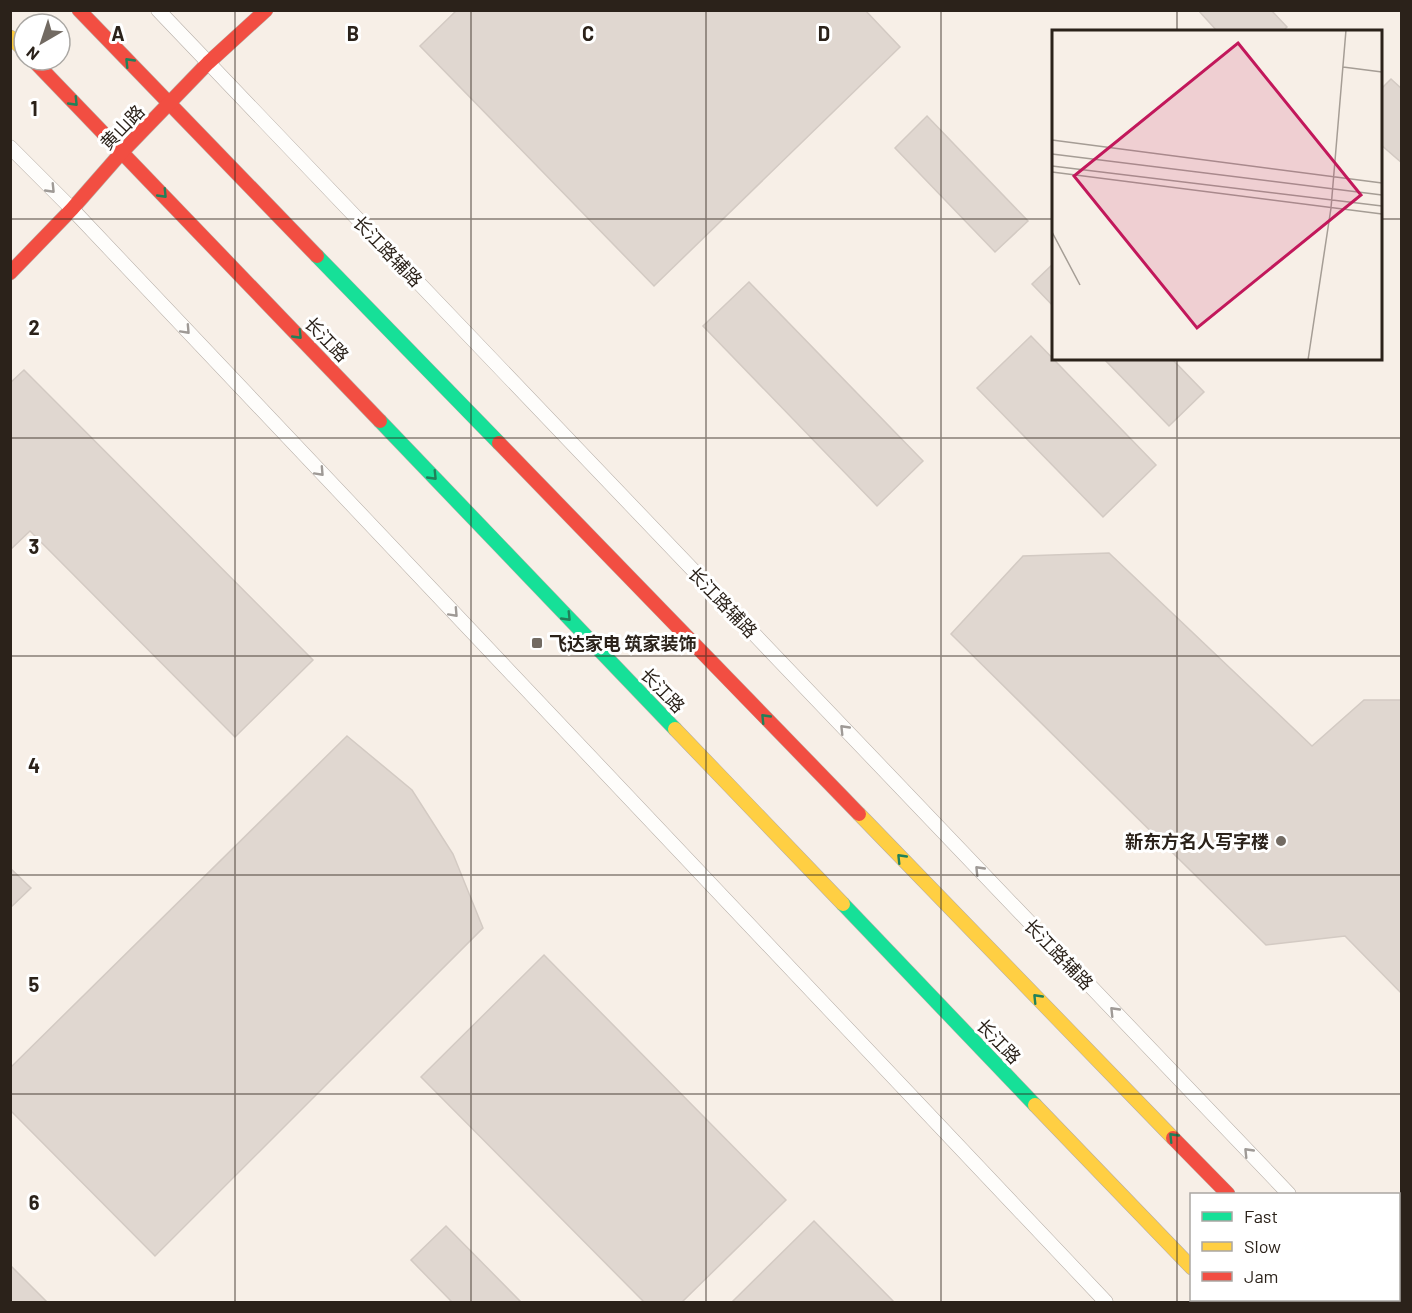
<svg xmlns="http://www.w3.org/2000/svg" width="1412" height="1313" viewBox="0 0 1412 1313" font-family="Barlow,'Noto Sans SC',sans-serif">
<style>
.building{fill:#e0d7d0;stroke:#d3cac3;stroke-width:1.5}
.lines{fill:none;stroke-linecap:round;stroke-linejoin:round}
.lane-casing{stroke:#b5ada6;stroke-width:15}
.fast-casing{stroke:#b5ada6;stroke-width:15}
.slow-casing{stroke:#b5ada6;stroke-width:15}
.jam-casing{stroke:#b5ada6;stroke-width:15}
.lane{stroke:#fefdfb;stroke-width:14}
.fast{stroke:#16e098;stroke-width:14}
.slow{stroke:#ffcf43;stroke-width:14}
.jam{stroke:#f24e42;stroke-width:14}
.oneway{stroke:#208159}
.oneway2{stroke:#9f9a96}
.grid{fill:none;stroke:#2b221a;stroke-width:1.5;stroke-opacity:0.55}
.poi-dot{fill:#726a62;stroke:#fff;stroke-width:2}
.labels{text-anchor:middle;dominant-baseline:central;stroke-width:6;stroke-linejoin:round;paint-order:stroke}
.street-label{font-size:18px;fill:#2b221a;stroke:#fff}
.poi-label{font-size:18px;font-weight:bold;fill:#2b221a;stroke:#fff;text-anchor:start}
.inset-road{fill:none;stroke:#a59d95;stroke-width:1.5}
.view{fill:#c2185b;fill-opacity:0.15;stroke:#c2185b;stroke-width:3}
.inset-edge{fill:none;stroke:#2b221a;stroke-width:3}
.grid-label{font-size:20px;text-anchor:middle;font-weight:bold;fill:#2b221a;stroke:#fff;stroke-width:6;stroke-linejoin:round;paint-order:stroke}
</style>
<rect width="100%" height="100%" fill="#f7efe7"/>
<g class="building">
<path d="M 457,10 L 865,10 L 900,47 L 654,286 L 420,46 Z"/>
<path d="M 1198,10 L 1271,10 L 1287,27 L 1282,32 L 1218,32 Z"/>
<path d="M 1391,79 L 1402,89 L 1402,163 L 1380,144 L 1380,90 Z"/>
<path d="M 927,116 L 1028,221 L 995,252 L 895,148 Z"/>
<path d="M 1054,263 L 1054,307 L 1032,284 Z"/>
<path d="M 749,282 L 923,461 L 877,506 L 703,326 Z"/>
<path d="M 1031,336 L 1156,465 L 1103,517 L 977,388 Z"/>
<path d="M 1103,358 L 1171,358 L 1204,392 L 1169,426 Z"/>
<path d="M 24,370 L 313,660 L 235,737 L 30,531 L 10,550 L 10,383 Z"/>
<path d="M 1109,553 L 1312,746 L 1364,700 L 1402,700 L 1402,994 L 1345,936 L 1266,945 L 951,634 L 1023,556 Z"/>
<path d="M 347,736 L 412,790 L 453,854 L 483,928 L 155,1256 L 10,1110 L 10,1068 Z"/>
<path d="M 10,868 L 31,888 L 10,908 Z"/>
<path d="M 544,955 L 786,1200 L 682,1302 L 644,1302 L 421,1077 Z"/>
<path d="M 814,1221 L 894,1302 L 732,1302 Z"/>
<path d="M 446,1226 L 521,1302 L 452,1302 L 411,1260 Z"/>
<path d="M 10,1265 L 47,1302 L 10,1302 Z"/>
</g>
<g class="lines">
<defs>
<g id="lane">
<path d="M 158,10 L 1289,1194"/>
<path d="M 10,147 L 72,209 L 1106,1302"/>
<path d="M 1389,1300 L 1392,1302"/>
</g>
<g id="fast">
<path d="M 317,256 L 499,443"/>
<path d="M 380,421 L 675,729"/>
<path d="M 843,904 L 1035,1105"/>
</g>
<g id="slow">
<path d="M 10,37 L 24,50"/>
<path d="M 675,729 L 843,904"/>
<path d="M 859,814 L 1173,1138"/>
<path d="M 1035,1105 L 1192,1268"/>
<path d="M 1222,1300 L 1225,1302"/>
<path d="M 1330,1300 L 1333,1302"/>
</g>
<g id="jam">
<path d="M 79,10 L 317,256"/>
<path d="M 33,60 L 380,421"/>
<path d="M 10,273 L 72,209 L 122,152 L 208,63 L 266,10"/>
<path d="M 499,443 L 859,814"/>
<path d="M 1173,1138 L 1228,1194"/>
</g>
</defs>
<use href="#lane" class="lane-casing"/>
<use href="#fast" class="fast-casing"/>
<use href="#slow" class="slow-casing"/>
<use href="#jam" class="jam-casing"/>
<use href="#lane" class="lane"/>
<use href="#fast" class="fast"/>
<use href="#slow" class="slow"/>
<use href="#jam" class="jam"/>
</g>
<defs><path id="oneway-chevron" d="M-2-3.5L2.5 0L-2 3.5" fill="none" stroke-width="1.6" stroke-linecap="round" stroke-linejoin="round" transform="scale(1.5)"/></defs>
<g class="oneway">
<use href="#oneway-chevron" transform="translate(129 62) rotate(-134)"/>
<use href="#oneway-chevron" transform="translate(74 102) rotate(46)"/>
<use href="#oneway-chevron" transform="translate(163 194) rotate(46)"/>
<use href="#oneway-chevron" transform="translate(298 335) rotate(46)"/>
<use href="#oneway-chevron" transform="translate(433 476) rotate(46)"/>
<use href="#oneway-chevron" transform="translate(567 617) rotate(46)"/>
<use href="#oneway-chevron" transform="translate(765 718) rotate(-134)"/>
<use href="#oneway-chevron" transform="translate(901 858) rotate(-134)"/>
<use href="#oneway-chevron" transform="translate(1037 998) rotate(-134)"/>
<use href="#oneway-chevron" transform="translate(1173 1137) rotate(-134)"/>
</g>
<g class="oneway2">
<use href="#oneway-chevron" transform="translate(51 189) rotate(46)"/>
<use href="#oneway-chevron" transform="translate(186 330) rotate(47)"/>
<use href="#oneway-chevron" transform="translate(320 472) rotate(47)"/>
<use href="#oneway-chevron" transform="translate(454 613) rotate(47)"/>
<use href="#oneway-chevron" transform="translate(844 729) rotate(-134)"/>
<use href="#oneway-chevron" transform="translate(979 870) rotate(-134)"/>
<use href="#oneway-chevron" transform="translate(1114 1011) rotate(-134)"/>
<use href="#oneway-chevron" transform="translate(1248 1152) rotate(-134)"/>
</g>
<path class="grid" d="M 235,10 L 235,1302M 471,10 L 471,1302M 706,10 L 706,1302M 941,10 L 941,1302M 1177,10 L 1177,32M 10,219 L 1054,219M 1380,219 L 1402,219M 1177,358 L 1177,1302M 10,438 L 1402,438M 10,656 L 1402,656M 10,875 L 1402,875M 10,1094 L 1402,1094"/>
<g class="poi-dot">
<rect x="531" y="637" width="12" height="12" rx="3"/>
<circle cx="1281" cy="841" r="6"/>
</g>
<g class="labels">
<g class="street-label">
<text transform="translate(122 127) rotate(-46)">黄山路</text>
<text transform="translate(388 251) rotate(46)">长江路辅路</text>
<text transform="translate(327 339) rotate(46)">长江路</text>
<text transform="translate(723 602) rotate(46)">长江路辅路</text>
<text transform="translate(663 690) rotate(46)">长江路</text>
<text transform="translate(1059 954) rotate(46)">长江路辅路</text>
<text transform="translate(999 1041) rotate(46)">长江路</text>
</g>
<g class="poi-label">
<text x="549" y="643">飞达家电 筑家装饰</text>
<text x="1269" y="841" text-anchor="end">新东方名人写字楼</text>
</g>
</g>
<g transform="translate(1052 30)">
<rect width="330" height="330" fill="#f7efe7"/>
<path class="inset-road" d="M 291,37 L 330,42M 0,110 L 330,153M 0,124 L 330,165M 0,136 L 330,176M 0,142 L 330,184M 0,202 L 28,255M 256,330 L 279,178 L 294,0"/>
<path class="view" d="M 186,13 L 309,165 L 145,298 L 22,146 Z"/>
<rect width="330" height="330" class="inset-edge"/>
</g>
<g class="grid-label">
<text x="118" y="41">A</text>
<text x="353" y="41">B</text>
<text x="588" y="41">C</text>
<text x="824" y="41">D</text>
<text x="34" y="116">1</text>
<text x="34" y="335">2</text>
<text x="34" y="554">3</text>
<text x="34" y="773">4</text>
<text x="34" y="992">5</text>
<text x="34" y="1210">6</text>
</g>
<rect width="1412" height="1313" fill="none" stroke="#2b221a" stroke-width="24"/>
<rect x="1190" y="1193" width="210" height="108" fill="#ffffff" stroke="#aaa7a3" stroke-width="1.5"/>
<rect x="1202" y="1212" width="30" height="9" fill="#16e098" stroke="#aaa7a3" stroke-width="1.5"/>
<text x="1244" y="1223" font-size="18" fill="#2b221a">Fast</text>
<rect x="1202" y="1242" width="30" height="9" fill="#ffcf43" stroke="#aaa7a3" stroke-width="1.5"/>
<text x="1244" y="1253" font-size="18" fill="#2b221a">Slow</text>
<rect x="1202" y="1272" width="30" height="9" fill="#f24e42" stroke="#aaa7a3" stroke-width="1.5"/>
<text x="1244" y="1283" font-size="18" fill="#2b221a">Jam</text>
<g transform="translate(42 42) rotate(219)"><circle r="28" fill="#ffffff" stroke="#aaa7a3" stroke-width="1.5"/>
<path d="M0-4.5L10 22L0 15L-10 22Z" fill="#726a62"/>
<text y="-9" font-size="16" font-weight="bold" text-anchor="middle" fill="#2b221a">N</text>
</g>
</svg>
